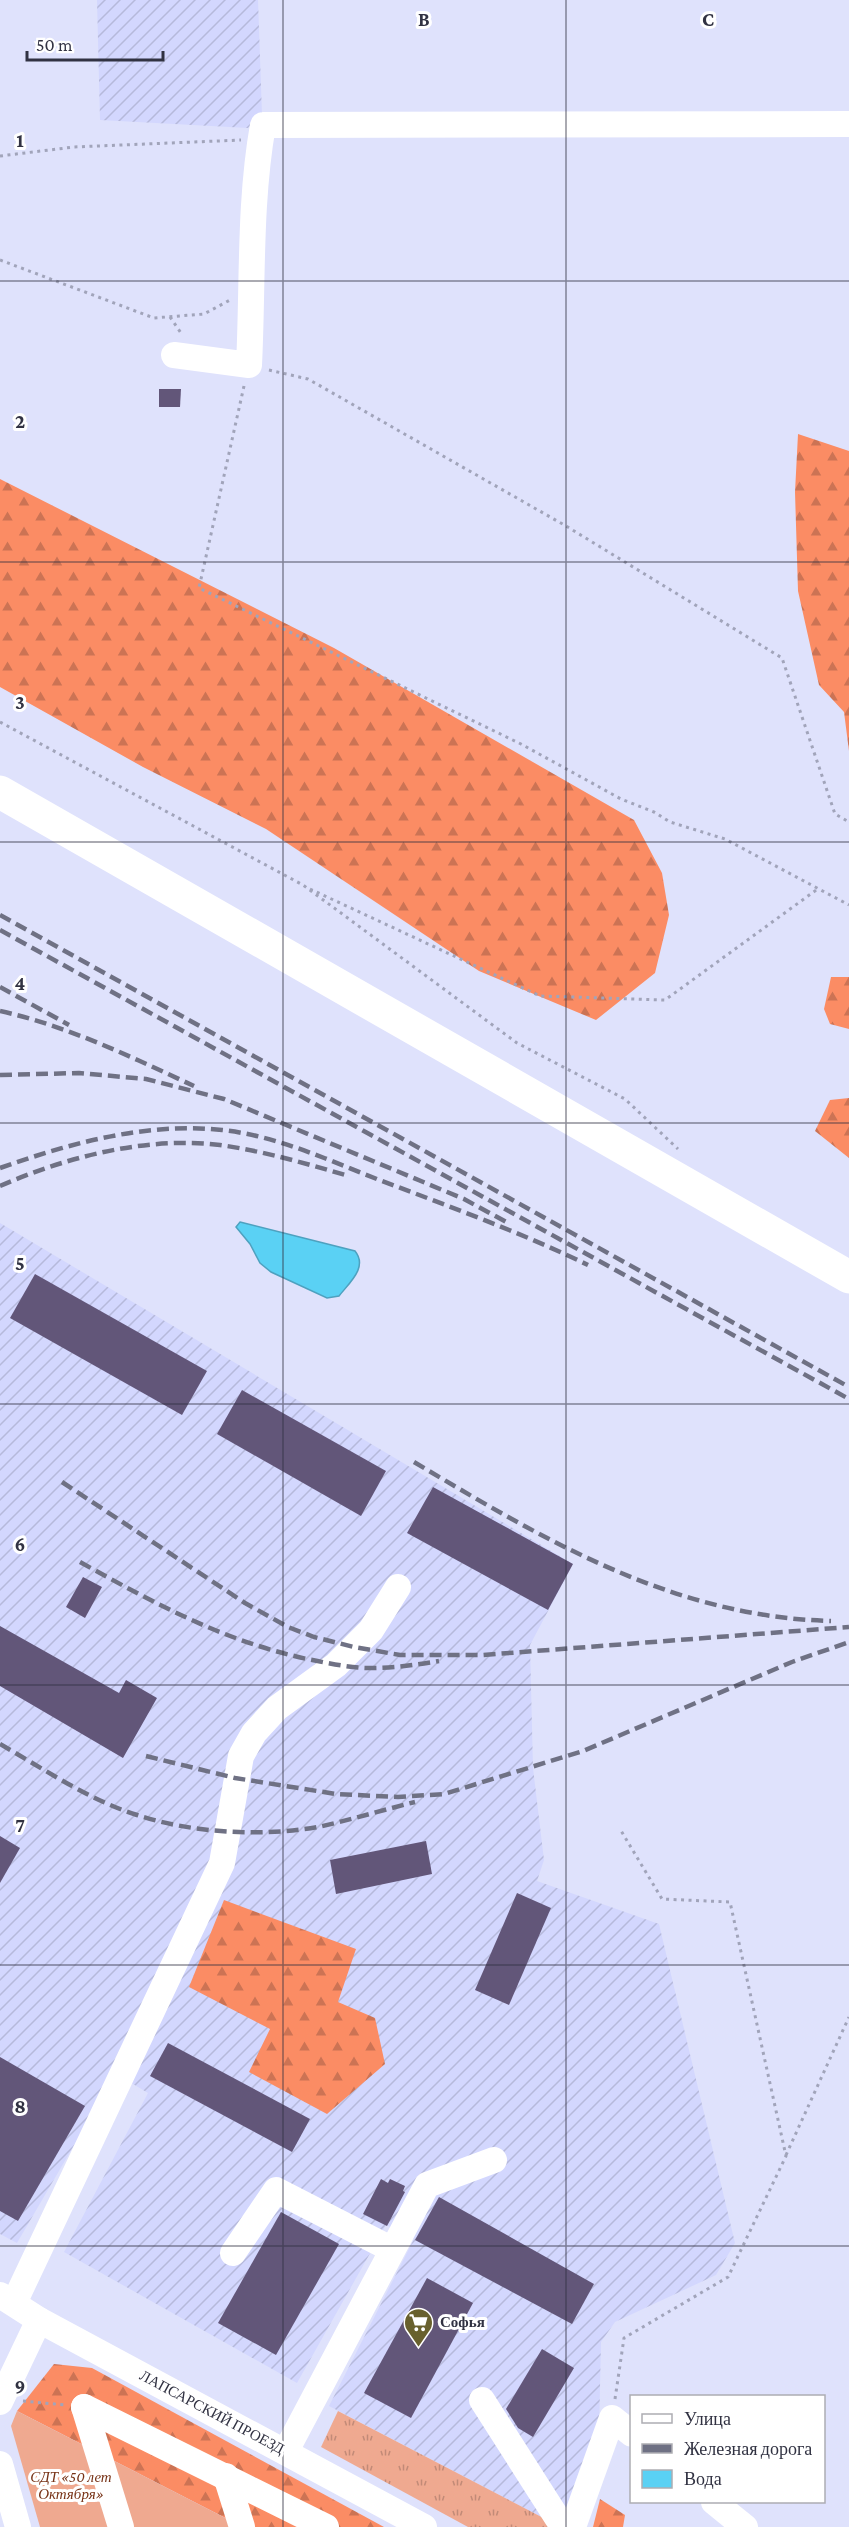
<svg xmlns="http://www.w3.org/2000/svg" width="849" height="2527" viewBox="0 0 849 2527" font-family="'Crimson Pro',serif">
<style>
.industrial{fill:url(#industrial-furrows)}
.grass{fill:url(#grass-tufts)}
.forest{fill:url(#forest-firs)}
.garden{fill:#efa990}
.water{fill:#5ad1f4;stroke:#4ea1bf;stroke-width:1.5}
.building{fill:#625679}
.lines{fill:none;stroke-linecap:round;stroke-linejoin:round}
.path{stroke:#a1a4ba;stroke-width:3;stroke-dasharray:3 4.5;stroke-linecap:butt}
.minor{stroke:#fff;stroke-width:26}
.highway{stroke:#fff;stroke-width:33}
.rail{stroke:#6f7184;stroke-width:4.5;stroke-dasharray:12 6;stroke-linecap:butt}
.grid{fill:none;stroke:#313242;stroke-width:1.5;stroke-opacity:0.55}
.labels{text-anchor:middle;dominant-baseline:central;stroke-width:6;stroke-linejoin:round;paint-order:stroke}
.poi-label{font-size:15px;font-weight:bold;fill:#313242;stroke:#fff;text-anchor:start}
.street-label{font-size:15px;fill:#313242;stroke:#fff}
.park-label{font-size:15px;font-style:italic;fill:#773216;stroke:#fff}
.grid-label{font-size:20px;text-anchor:middle;font-weight:bold;fill:#313242;stroke:#fff;stroke-width:6;stroke-linejoin:round;paint-order:stroke}
</style>
<defs>
<pattern id="industrial-furrows" width="10" height="10" patternUnits="userSpaceOnUse" patternTransform="scale(1.5)"><rect width="10" height="10" fill="#d3d7fe"/><path d="M-1 1l2-2M0 10L10 0M9 11l2-2" fill="none" stroke="#b6b9db"/></pattern>
<pattern id="grass-tufts" width="24" height="20" patternUnits="userSpaceOnUse" patternTransform="scale(1.5)"><rect width="24" height="20" fill="#efa990"/><path d="M3 7l-1-3M5 7V3M7 7l1-3M15 17l-1-3M17 17v-4M19 17l1-3" fill="none" stroke="#c28a77"/></pattern>
<pattern id="forest-firs" width="22" height="20" patternUnits="userSpaceOnUse" patternTransform="scale(1.5)"><rect width="22" height="20" fill="#fb8c64"/><path d="M5 1l3.5 6h-7zM16 11l3.5 6h-7z" fill="#cc7354"/></pattern>
</defs>
<rect width="100%" height="100%" fill="#dfe2fc"/>
<g class="industrial">
<path d="M 97,0 L 258,0 L 262,115 L 248,128 L 100,120 Z"/>
<path d="M 0,1223 L 573,1564 L 530,1645 L 533,1768 L 544,1860 L 537,1881 L 659,1924 L 735,2243 L 716,2275 L 615,2322 L 601,2342 L 599,2432 L 566,2509 L 553,2523 L 329,2406 L 414,2239 L 386,2225 L 297,2383 L 64,2252 L 148,2093 L 113,2072 L 98,2104 L 17,2243 L 0,2234 Z"/>
</g>
<path class="grass" d="M 338,2411 L 553,2523 L 552,2527 L 468,2527 L 321,2447 Z"/>
<g class="forest">
<path d="M 798,434 L 849,451 L 849,751 L 844,712 L 819,685 L 798,591 L 795,492 Z"/>
<path d="M 0,479 L 334,648 L 634,820 L 662,873 L 669,915 L 655,973 L 596,1020 L 479,971 L 266,829 L 143,767 L 0,687 Z"/>
<path d="M 831,977 L 849,977 L 849,1029 L 830,1024 L 824,1009 Z"/>
<path d="M 849,1098 L 849,1158 L 815,1131 L 830,1100 Z"/>
<path d="M 224,1900 L 356,1949 L 338,2002 L 375,2018 L 385,2064 L 327,2114 L 249,2072 L 270,2029 L 189,1987 Z"/>
<path d="M 54,2364 L 92,2368 L 384,2527 L 243,2527 L 17,2411 Z"/>
<path d="M 600,2499 L 625,2515 L 623,2527 L 593,2527 Z"/>
</g>
<path class="garden" d="M 17,2411 L 243,2527 L 40,2527 L 11,2426 Z"/>
<path class="water" d="M 240,1222 L 355,1251 C 368,1267 350,1282 339,1296 L 327,1298 L 271,1272 L 260,1263 L 250,1244 L 236,1227 Z"/>
<g class="building">
<path d="M 159,389 L 181,389 L 180,407 L 159,407 Z"/>
<path d="M 35,1274 L 207,1371 L 182,1415 L 10,1318 Z"/>
<path d="M 242,1390 L 386,1471 L 361,1516 L 217,1434 Z"/>
<path d="M 433,1487 L 573,1564 L 548,1610 L 407,1533 Z"/>
<path d="M 83,1577 L 102,1587 L 85,1618 L 66,1607 Z"/>
<path d="M 0,1626 L 119,1693 L 126,1680 L 157,1698 L 123,1758 L 0,1686 Z"/>
<path d="M 0,1836 L 20,1848 L 0,1883 Z"/>
<path d="M 426,1841 L 432,1874 L 336,1894 L 330,1860 Z"/>
<path d="M 517,1893 L 551,1908 L 509,2005 L 475,1990 Z"/>
<path d="M 168,2043 L 310,2119 L 292,2152 L 150,2076 Z"/>
<path d="M 0,2057 L 85,2106 L 18,2221 L 0,2211 Z"/>
<path d="M 381,2179 L 388,2183 L 390,2179 L 405,2186 L 403,2191 L 405,2192 L 387,2226 L 363,2214 Z"/>
<path d="M 439,2197 L 594,2284 L 572,2324 L 415,2240 Z"/>
<path d="M 281,2212 L 339,2244 L 276,2355 L 218,2323 Z"/>
<path d="M 427,2278 L 473,2303 L 411,2418 L 364,2393 Z"/>
<path d="M 542,2349 L 574,2368 L 533,2437 L 518,2428 L 506,2409 Z"/>
</g>
<g class="lines">
<g class="path">
<path d="M 0,156 L 74,147 L 241,140"/>
<path d="M 0,260 L 154,318 L 204,314 L 230,300"/>
<path d="M 170,317 L 181,333"/>
<path d="M 269,370 L 308,379 L 566,526 L 782,658 L 835,814 L 849,822"/>
<path d="M 244,386 L 199,588 L 521,744 L 621,799 L 654,812 L 670,822 L 725,839 L 849,905"/>
<path d="M 0,722 L 303,885 L 517,1043 L 625,1099 L 678,1149"/>
<path d="M 310,889 L 540,996 L 665,1000 L 819,888"/>
<path d="M 786,2155 L 849,2017"/>
<path d="M 615,2399 L 624,2338 L 728,2277 L 786,2156 L 730,1902 L 662,1899 L 620,1829"/>
<path d="M 23,2401 L 65,2405"/>
</g>
<g class="minor">
<path d="M 174,355 L 249,365 C 253,285 249,204 263,125 L 849,124"/>
<path d="M 233,2253 L 276,2190 L 391,2249"/>
<path d="M 0,2295 L 39,2320 L 424,2527"/>
<path d="M 14,2303 L 222,1863 L 241,1756 L 254,1733 L 277,1708 L 336,1665 L 371,1630 L 398,1587"/>
<path d="M 482,2400 L 563,2527"/>
<path d="M 0,2402 L 39,2320"/>
<path d="M 84,2407 L 326,2527"/>
<path d="M 84,2407 L 121,2527"/>
<path d="M 286,2451 L 427,2185 L 494,2160"/>
<path d="M 0,2464 L 18,2527"/>
<path d="M 226,2476 L 242,2527"/>
<path d="M 714,2502 L 745,2527"/>
<path d="M 573,2527 L 612,2418 L 632,2434"/>
</g>
<path class="highway" d="M 0,792 L 849,1277"/>
<g class="rail">
<path d="M 0,915 L 849,1387"/>
<path d="M 0,930 L 849,1399"/>
<path d="M 0,987 L 69,1025"/>
<path d="M 0,1011 C 68,1026 131,1057 194,1086"/>
<path d="M 0,1075 L 79,1073 L 146,1079 L 224,1099 L 464,1199 L 508,1223"/>
<path d="M 0,1168 C 71,1143 146,1122 222,1130 C 278,1136 330,1161 382,1181 C 451,1207 522,1233 588,1265"/>
<path d="M 0,1186 C 66,1157 147,1136 220,1145 C 264,1151 307,1164 349,1176"/>
<path d="M 414,1462 C 545,1540 673,1617 831,1621"/>
<path d="M 62,1482 L 245,1603 L 288,1627 L 314,1637 L 354,1647 L 400,1655 L 483,1655 L 849,1627"/>
<path d="M 80,1562 C 156,1604 221,1640 307,1659 C 328,1663 349,1668 370,1668 C 393,1668 416,1665 439,1661"/>
<path d="M 0,1744 C 44,1769 89,1800 137,1815 C 192,1833 261,1837 318,1827 C 350,1820 383,1810 415,1802"/>
<path d="M 146,1756 L 235,1778 L 336,1794 L 398,1797 L 444,1794 L 583,1751 L 792,1662 L 849,1642"/>
</g>
</g>
<path class="grid" d="M 283,0 L 283,2527M 566,0 L 566,2527M 0,281 L 849,281M 0,562 L 849,562M 0,842 L 849,842M 0,1123 L 849,1123M 0,1404 L 849,1404M 0,1685 L 849,1685M 0,1965 L 849,1965M 0,2246 L 849,2246"/>
<defs>
<symbol id="supermarket-pin" viewBox="-11 -11 22 30"><path d="M0 17L-7.5 6A9.5 9.5 0 1 1 7.5 6Z" fill="#68602d" stroke="#fff"/><path d="M-6-5.5h2.5l.6 2H6L4.5 2H-2.5L-4.4-4H-6ZM-1.5 3.2a1.3 1.3 0 1 0 .1 0ZM3 3.2a1.3 1.3 0 1 0 .1 0Z" fill="#fff"/></symbol>
</defs>
<g fill-rule="evenodd">
<use href="#supermarket-pin" x="402" y="2306" width="33" height="45"/>
</g>
<g class="labels">
<g class="poi-label">
<text x="440" y="2322">Софья</text>
</g>
<g class="street-label">
<text transform="translate(212 2412) rotate(28)">ЛАПСАРСКИЙ ПРОЕЗД</text>
</g>
<g class="park-label">
<text x="71" y="2477">СДТ «50 лет<tspan x="71" dy="17">Октября»</tspan></text>
</g>
</g>
<g class="grid-label">
<text x="424" y="26">B</text>
<text x="708" y="26">C</text>
<text x="20" y="147">1</text>
<text x="20" y="428">2</text>
<text x="20" y="709">3</text>
<text x="20" y="990">4</text>
<text x="20" y="1270">5</text>
<text x="20" y="1551">6</text>
<text x="20" y="1832">7</text>
<text x="20" y="2113">8</text>
<text x="20" y="2393">9</text>
</g>
<rect x="630" y="2395" width="195" height="108" fill="#ffffff" stroke="#adadb3" stroke-width="1.5"/>
<rect x="642" y="2414" width="30" height="9" fill="#ffffff" stroke="#adadb3" stroke-width="1.5"/>
<text x="684" y="2425" font-size="18" fill="#313242">Улица</text>
<rect x="642" y="2444" width="30" height="9" fill="#6f7184" stroke="#adadb3" stroke-width="1.5"/>
<text x="684" y="2455" font-size="18" fill="#313242">Железная дорога</text>
<rect x="642" y="2470" width="30" height="18" fill="#5ad1f4" stroke="#adadb3" stroke-width="1.5"/>
<text x="684" y="2485" font-size="18" fill="#313242">Вода</text>
<path d="M27 51v9h136v-9" fill="none" stroke="#313242" stroke-width="3"/>
<text x="36" y="51" font-size="18" fill="#313242" stroke="#ffffff" stroke-width="4.5" paint-order="stroke">50 m</text>
</svg>
